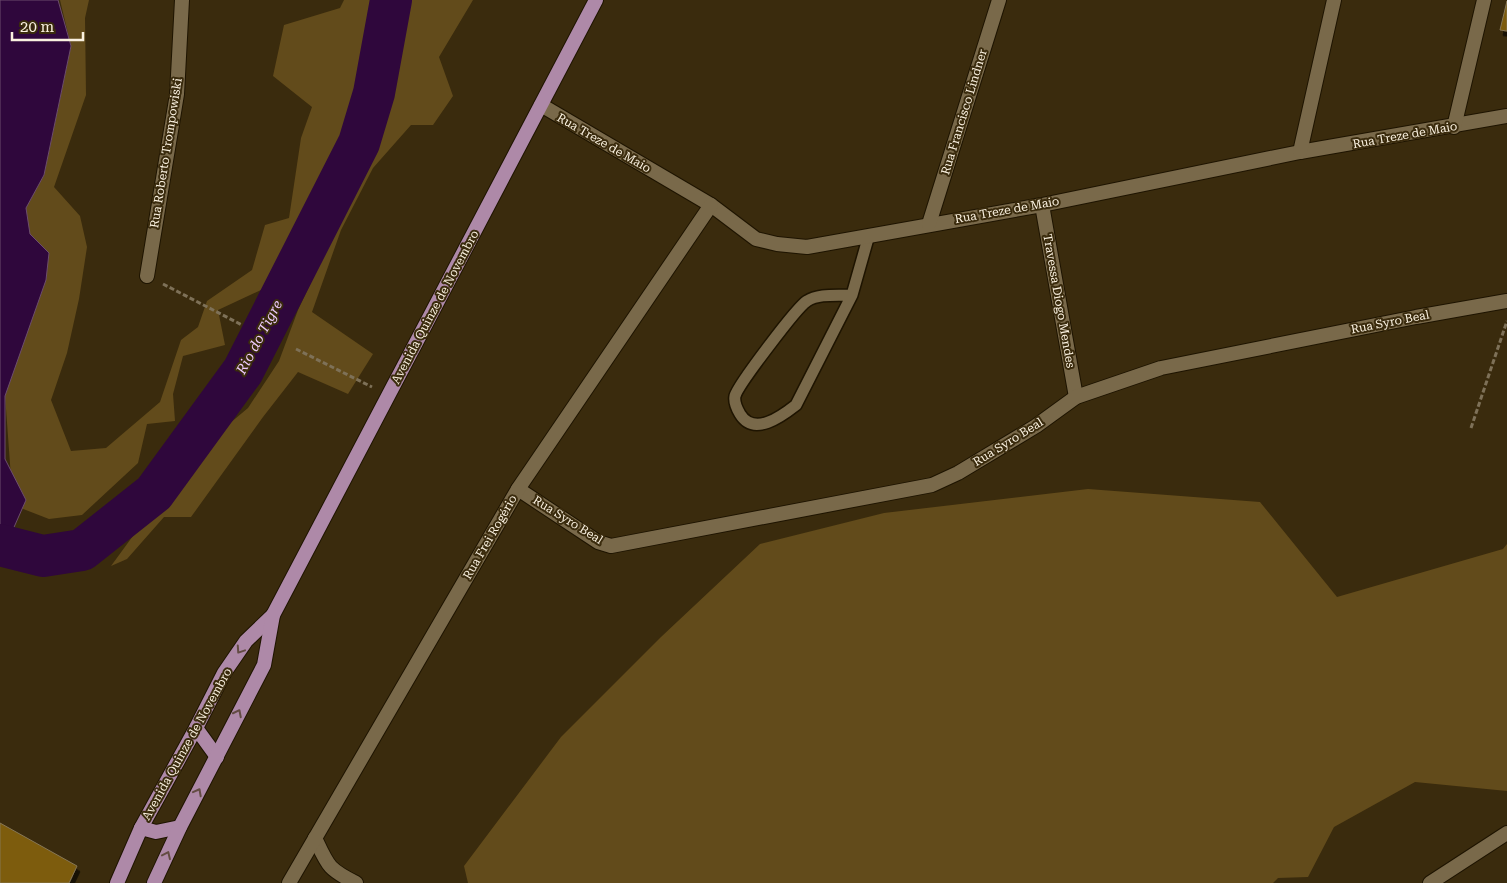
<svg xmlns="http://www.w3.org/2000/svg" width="1507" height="883" viewBox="0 0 1507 883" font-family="'Roboto Serif',serif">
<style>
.green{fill:#624b1b}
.water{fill:#2f073c;stroke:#6c4d6d}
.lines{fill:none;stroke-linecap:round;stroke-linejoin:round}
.river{stroke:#2f073c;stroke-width:42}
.building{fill:#7d5c08;stroke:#867656;filter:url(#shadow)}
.service-casing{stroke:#1e1401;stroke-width:14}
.minor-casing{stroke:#1e1401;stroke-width:16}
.primary-casing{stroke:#1e1401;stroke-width:16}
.path{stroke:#7e7158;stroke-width:3;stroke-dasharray:5 2.5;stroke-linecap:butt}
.service{stroke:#79694a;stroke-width:11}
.minor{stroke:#79694a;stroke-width:14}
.primary{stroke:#ae89a8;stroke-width:14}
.oneway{stroke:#634c43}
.labels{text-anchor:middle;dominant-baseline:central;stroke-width:4;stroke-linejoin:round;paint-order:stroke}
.street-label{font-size:12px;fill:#faf1e0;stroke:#3a2b0d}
.water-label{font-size:14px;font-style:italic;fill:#eecbfd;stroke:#3a2b0d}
</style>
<defs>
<filter id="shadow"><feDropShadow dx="3" dy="5.5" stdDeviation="0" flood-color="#0009"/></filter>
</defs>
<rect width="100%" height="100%" fill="#3a2b0d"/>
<g class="green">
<path d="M 60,0 L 89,0 L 85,18 L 86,95 L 54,187 L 80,216 L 87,247 L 79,299 L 67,353 L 51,400 L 71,451 L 106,448 L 160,402 L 181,340 L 198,327 L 207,301 L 252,270 L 265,225 L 289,218 L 301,138 L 312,107 L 273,76 L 284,25 L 340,8 L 344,0 L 388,0 L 373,59 L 335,157 L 293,258 L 261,290 L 218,310 L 225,345 L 183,356 L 173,394 L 175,421 L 147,424 L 138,463 L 82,515 L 49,519 L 13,505 L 5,395 L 26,208 L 44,175 L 71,46 Z"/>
<path d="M 407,0 L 473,0 L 439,57 L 453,96 L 433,125 L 411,125 L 373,168 L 341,230 L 312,312 L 373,354 L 348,394 L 298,372 L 263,417 L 191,517 L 164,517 L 127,559 L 111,566 L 138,529 L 160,508 L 173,485 L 211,439 L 248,408 L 279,361 L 298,310 L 325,253 L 363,145 L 387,93 L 401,38 Z"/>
<path d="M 1088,489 L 1260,502 L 1337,597 L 1503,549 L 1507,544 L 1507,791 L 1415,782 L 1334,827 L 1308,877 L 1278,878 L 1273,883 L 468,883 L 464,866 L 561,737 L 661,637 L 760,544 L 884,513 Z"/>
</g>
<path class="water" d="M 0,0 L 58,0 L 71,46 L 44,175 L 26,208 L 30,234 L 49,253 L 46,280 L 5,396 L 5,459 L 26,500 L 0,559 Z"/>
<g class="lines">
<path class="river" d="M 0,545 L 43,556 L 82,550 L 154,493 L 243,371 L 359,143 L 374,93 L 391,0"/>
</g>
<g class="building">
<path d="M 1507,1 L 1507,31 L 1500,30 Z"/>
<path d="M 0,823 L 77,866 L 69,883 L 0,883 Z"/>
</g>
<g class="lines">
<defs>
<path id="service" d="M 852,295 C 839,296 819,293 807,301 C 797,307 738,385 735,396 C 734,401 737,409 740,414 C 754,437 782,416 796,405 L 852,295 L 869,235"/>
<g id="minor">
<path d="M 541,105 L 711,205 L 756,239 L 777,244 L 807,247 L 1042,205 L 1300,152 L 1507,116"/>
<path d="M 1454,127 L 1484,0"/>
<path d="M 1300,152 L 1334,0"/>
<path d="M 1042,205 L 1076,397"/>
<path d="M 929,224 L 999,0"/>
<path d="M 147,276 L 177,94 L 182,0"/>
<path d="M 518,489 L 598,542 L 611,546 L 932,485 L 958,473 L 1036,426 L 1076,397 L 1161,368 L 1416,317 L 1507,301"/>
<path d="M 315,838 C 328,866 328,869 356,883"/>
<path d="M 289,883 L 518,489 L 711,205"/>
<path d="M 1430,883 L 1507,833"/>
</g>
<g id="primary">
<path d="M 196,728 L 217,757"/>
<path d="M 141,828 L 156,832 L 180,827"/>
<path d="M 117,883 L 141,828 L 196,728 L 224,673 L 246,641 L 273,615"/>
<path d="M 154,883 L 180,827 L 264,665 L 273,615 L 596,0"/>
</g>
</defs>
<use href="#service" class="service-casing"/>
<use href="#minor" class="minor-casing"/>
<use href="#primary" class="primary-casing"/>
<g class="path">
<path d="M 163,284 L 242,325"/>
<path d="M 296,349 L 372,387"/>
<path d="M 1471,428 L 1507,321"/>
</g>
<use href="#service" class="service"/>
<use href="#minor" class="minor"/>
<use href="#primary" class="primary"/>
</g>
<defs><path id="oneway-chevron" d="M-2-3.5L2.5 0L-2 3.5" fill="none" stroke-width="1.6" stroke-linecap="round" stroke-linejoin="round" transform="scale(1.25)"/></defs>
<g class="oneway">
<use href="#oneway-chevron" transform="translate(240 650) rotate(124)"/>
<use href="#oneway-chevron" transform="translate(238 713) rotate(-63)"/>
<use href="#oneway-chevron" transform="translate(198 792) rotate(-62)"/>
<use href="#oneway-chevron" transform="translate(167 855) rotate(-65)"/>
</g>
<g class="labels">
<g class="street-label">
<text transform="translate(964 112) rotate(-73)">Rua Francisco Lindner</text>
<text transform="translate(1405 135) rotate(-10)">Rua Treze de Maio</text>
<text transform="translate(604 143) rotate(30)">Rua Treze de Maio</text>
<text transform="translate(166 153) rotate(-81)">Rua Roberto Trompowiski</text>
<text transform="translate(1007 210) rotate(-10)">Rua Treze de Maio</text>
<text transform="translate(1059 301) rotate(80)">Travessa Diogo Mendes</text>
<text transform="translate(435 307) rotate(-62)">Avenida Quinze de Novembro</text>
<text transform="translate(1390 322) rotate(-11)">Rua Syro Beal</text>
<text transform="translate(1008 442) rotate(-32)">Rua Syro Beal</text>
<text transform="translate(568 520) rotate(32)">Rua Syro Beal</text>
<text transform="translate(490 537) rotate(-60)">Rua Frei Rogério</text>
<text transform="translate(187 744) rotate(-61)">Avenida Quinze de Novembro</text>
</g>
<g class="water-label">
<text transform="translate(259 337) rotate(-62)">Rio do Tigre</text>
</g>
</g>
<path d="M12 32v8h71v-8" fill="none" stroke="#faf1e0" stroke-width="2.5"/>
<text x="20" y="32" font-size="15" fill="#faf1e0" stroke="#3a2b0d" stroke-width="4" paint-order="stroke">20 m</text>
</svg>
